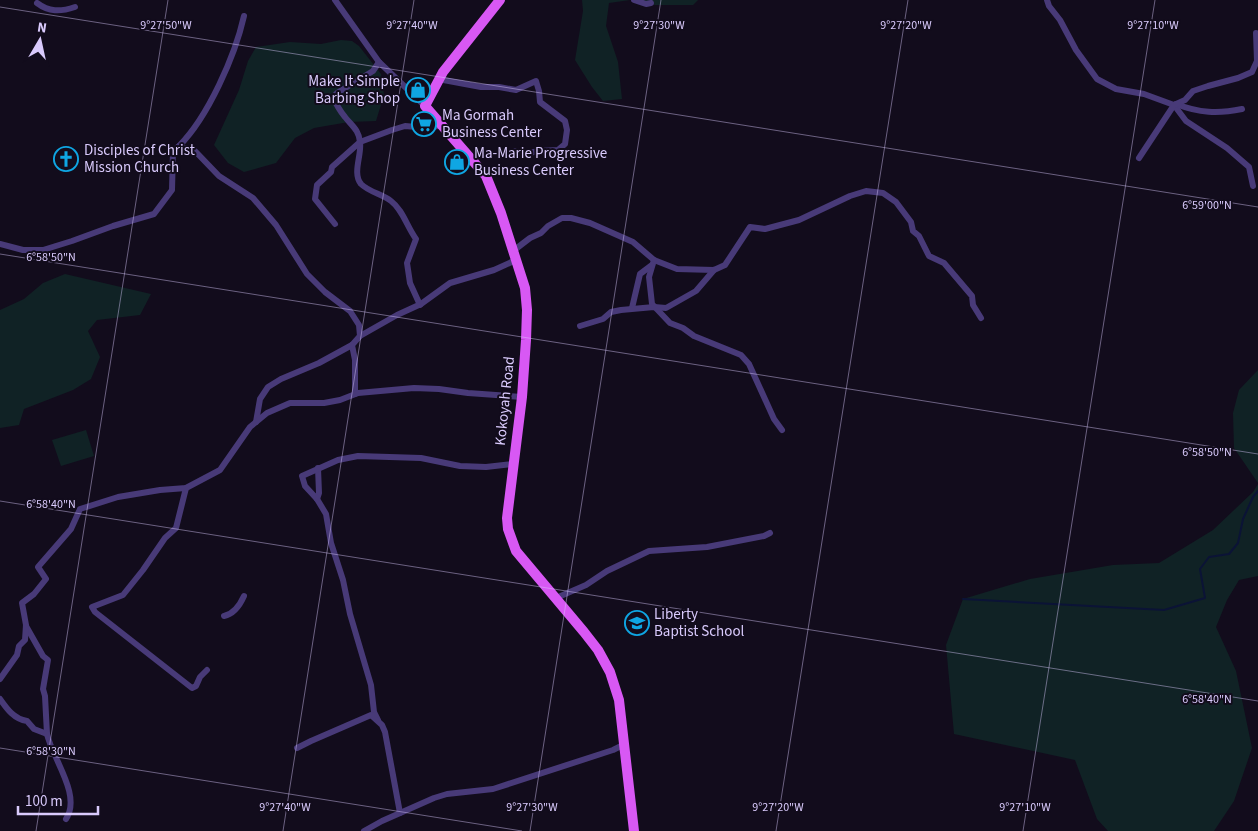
<svg xmlns="http://www.w3.org/2000/svg" width="1258" height="831" viewBox="0 0 1258 831" font-family="'Source Sans 3',sans-serif">
<style>
.green{fill:#102225}
.lines{fill:none;stroke-linecap:round;stroke-linejoin:round}
.stream{stroke:#0b1336;stroke-width:2}
.minor{stroke:#483a78;stroke-width:6}
.primary{stroke:#d858f4;stroke-width:10}
.ticks{fill:none;stroke:#d9cafc;stroke-width:1;stroke-opacity:0.45}
.labels{text-anchor:middle;dominant-baseline:central;stroke-width:4;stroke-linejoin:round;paint-order:stroke}
.poi-label{font-size:15px;fill:#d9cafc;stroke:#120c1c;text-anchor:start}
.street-label{font-size:15px;fill:#d9cafc;stroke:#120c1c}
.ticks-label{font-size:12px;text-anchor:middle;fill:#d9cafc;stroke:#120c1c;stroke-width:4;stroke-linejoin:round;paint-order:stroke}
</style>
<rect width="100%" height="100%" fill="#120c1c"/>
<g class="green">
<path d="M 582,0 L 698,0 L 693,5 L 655,5 L 630,0 L 609,3 L 606,26 L 618,62 L 622,99 L 603,101 L 592,87 L 575,60 L 583,11 Z"/>
<path d="M 341,40 L 352,41 L 359,46 L 381,74 L 384,95 L 376,121 L 349,122 L 314,128 L 295,138 L 276,163 L 244,172 L 228,163 L 214,145 L 239,90 L 248,61 L 256,47 L 290,42 L 321,44 Z"/>
<path d="M 65,274 L 151,294 L 140,315 L 97,320 L 88,331 L 100,357 L 91,379 L 73,390 L 24,409 L 19,425 L 0,428 L 0,310 L 24,299 L 43,283 Z"/>
<path d="M 1258,370 L 1258,483 L 1234,448 L 1233,413 L 1239,390 Z"/>
<path d="M 86,430 L 94,456 L 61,466 L 52,440 Z"/>
<path d="M 1258,484 L 1258,576 L 1239,580 L 1227,600 L 1216,627 L 1236,671 L 1252,748 L 1234,801 L 1214,831 L 1108,831 L 1097,819 L 1075,760 L 954,734 L 946,645 L 963,599 L 1030,579 L 1113,565 L 1159,563 L 1213,530 L 1253,492 Z"/>
</g>
<g class="lines">
<path class="stream" d="M 963,599 L 1164,610 L 1205,598 L 1200,569 L 1209,557 L 1229,554 L 1238,543 L 1243,519 L 1253,497 L 1258,491"/>
<g class="minor">
<path d="M 335,0 L 379,62 L 425,106"/>
<path d="M 634,0 L 646,4 L 651,3"/>
<path d="M 1047,0 L 1049,6 L 1060,20 L 1076,50 L 1097,79 L 1116,89 L 1144,94 L 1174,105 L 1186,121 L 1227,148 L 1249,167 L 1253,186"/>
<path d="M 37,3 C 49,12 60,12 75,7"/>
<path d="M 379,62 L 373,71 L 337,93 L 333,97 C 336,104 340,111 345,117 C 352,126 359,130 360,142 C 362,155 352,173 361,184 C 369,192 382,194 391,201 C 403,210 407,227 416,239 L 407,263 L 410,283 L 420,305"/>
<path d="M 438,79 L 481,87 L 499,87 L 516,90 L 536,81 L 539,91 L 540,102 L 565,121 L 567,130 L 565,144 L 558,150 L 539,151 L 523,154 L 516,151 L 503,155"/>
<path d="M 1176,104 C 1199,113 1218,114 1242,109"/>
<path d="M 179,146 C 208,117 235,56 244,16"/>
<path d="M 1139,158 L 1174,105 L 1185,100 L 1193,91 L 1208,86 L 1238,78 L 1252,72 L 1257,61 L 1256,33"/>
<path d="M 335,224 L 315,199 L 317,185 L 331,172 L 332,167 L 360,142 L 392,130 L 405,126 L 428,128 L 442,125"/>
<path d="M 0,244 L 23,250 L 43,250 L 72,241 L 113,226 L 154,214 L 172,190 L 173,151 L 179,146 L 195,151 L 219,176 L 253,198 L 276,225 L 307,274 L 325,292 L 350,311 L 359,325 L 360,336 L 352,345 L 355,360 L 355,394"/>
<path d="M 513,251 L 530,238 L 541,233 L 548,226 L 562,218 L 571,218 L 590,223 L 633,242 L 654,260 L 677,269 L 714,270 L 725,265 L 750,227 L 765,229 L 799,220 L 850,196 L 866,191 L 883,193 L 896,202 L 911,222 L 913,231 L 919,236 L 929,256 L 944,263 L 972,296 L 973,305 L 981,318"/>
<path d="M 654,260 L 649,277 L 652,304 L 670,323 L 683,328 L 694,336 L 741,355 L 749,364 L 774,419 L 782,430"/>
<path d="M 632,308 L 640,274 L 652,265"/>
<path d="M 580,326 L 603,319 L 611,312 L 621,310 L 654,307 L 666,308 L 696,291 L 714,270"/>
<path d="M 360,336 L 397,315 L 421,304 L 450,283 L 494,270 L 516,260"/>
<path d="M 256,422 L 260,399 L 268,387 L 281,379 L 319,363 L 352,345"/>
<path d="M 186,488 L 176,528 L 165,538 L 143,570 L 123,595 L 92,607 L 95,612 L 192,688 L 196,686 L 200,677 L 207,670"/>
<path d="M 317,499 L 319,493 L 318,468"/>
<path d="M 556,598 L 586,585 L 607,571 L 649,551 L 707,547 L 764,536 L 770,533"/>
<path d="M 224,616 C 234,614 240,605 244,596"/>
<path d="M 26,626 L 43,656 L 48,660 L 43,689 L 45,696 L 47,734"/>
<path d="M 0,679 L 17,655 L 19,646 L 25,640 L 26,625 L 22,603 L 34,594 L 46,579 L 38,567 L 71,529 L 80,509 L 118,497 L 160,490 L 186,488 L 220,470 L 250,427 L 267,413 L 290,403 L 324,403 L 340,400 L 358,393 L 414,388 L 439,389 L 468,393 L 522,397"/>
<path d="M 0,699 C 7,709 14,719 27,721 L 34,729 L 47,734 C 52,758 82,795 66,819"/>
<path d="M 378,720 L 374,712 L 371,685 L 350,614 L 343,580 L 331,543 L 326,514 L 317,499 L 305,486 L 302,476 L 338,460 L 358,456 L 421,458 L 460,466 L 486,467 L 513,464"/>
<path d="M 297,748 L 311,741 L 371,715 L 382,725 L 385,732 L 400,813"/>
<path d="M 364,831 L 382,821 L 434,798 L 447,794 L 493,789 L 613,750 L 625,744"/>
</g>
<path class="primary" d="M 500,0 L 443,72 L 425,106 L 486,176 L 501,213 L 525,288 L 527,310 L 526,340 L 522,397 L 507,518 L 508,529 L 516,551 L 584,632 L 598,650 L 610,672 L 619,700 L 634,831"/>
</g>
<path class="ticks" d="M 0,7 L 1258,207M 0,254 L 1258,454M 0,501 L 1258,701M 0,748 L 522,831M 36,831 L 168,0M 283,831 L 414,0M 530,831 L 661,0M 776,831 L 908,0M 1023,831 L 1155,0"/>
<defs>
<symbol id="shop-ring" viewBox="-11 -11 22 22"><circle r="9.5" fill="#120c1c" stroke="#0fa6e3" stroke-width="1.5"/><path d="M-5-2.5h2.3a2.7 3.5 0 0 1 5.4 0H5L5.5 6h-11ZM-1.5-2.5h3a1.5 2.3 0 0 0-3 0Z" fill="#0fa6e3"/></symbol>
<symbol id="supermarket-ring" viewBox="-11 -11 22 22"><circle r="9.5" fill="#120c1c" stroke="#0fa6e3" stroke-width="1.5"/><path d="M-6-5.5h2.5l.6 2H6L4.5 2H-2.5L-4.4-4H-6ZM-1.5 3.2a1.3 1.3 0 1 0 .1 0ZM3 3.2a1.3 1.3 0 1 0 .1 0Z" fill="#0fa6e3"/></symbol>
<symbol id="church-ring" viewBox="-11 -11 22 22"><circle r="9.5" fill="#120c1c" stroke="#0fa6e3" stroke-width="1.5"/><path d="M-1.2-6h2.4v3.5h3.3v2.4h-3.3V6h-2.4V-.1h-3.3v-2.4h3.3Z" fill="#0fa6e3"/></symbol>
<symbol id="school-ring" viewBox="-11 -11 22 22"><circle r="9.5" fill="#120c1c" stroke="#0fa6e3" stroke-width="1.5"/><path d="M0-5L7-2L0 1L-7-2ZM-4 1L0 2.5L4 1V4Q0 6-4 4Z" fill="#0fa6e3"/></symbol>
</defs>
<g fill-rule="evenodd">
<use href="#shop-ring" x="404" y="76" width="28" height="28"/>
<use href="#supermarket-ring" x="410" y="110" width="28" height="28"/>
<use href="#church-ring" x="52" y="145" width="28" height="28"/>
<use href="#shop-ring" x="443" y="148" width="28" height="28"/>
<use href="#school-ring" x="623" y="609" width="28" height="28"/>
</g>
<g class="labels">
<g class="poi-label">
<text x="400" y="81" text-anchor="end">Make It Simple<tspan x="400" dy="17">Barbing Shop</tspan></text>
<text x="442" y="115">Ma Gormah<tspan x="442" dy="17">Business Center</tspan></text>
<text x="84" y="150">Disciples of Christ<tspan x="84" dy="17">Mission Church</tspan></text>
<text x="474" y="153">Ma-Marie Progressive<tspan x="474" dy="17">Business Center</tspan></text>
<text x="654" y="614">Liberty<tspan x="654" dy="17">Baptist School</tspan></text>
</g>
<g class="street-label">
<text transform="translate(505 401) rotate(-84)">Kokoyah Road</text>
</g>
</g>
<g class="ticks-label">
<text x="166" y="29">9°27'50"W</text>
<text x="412" y="29">9°27'40"W</text>
<text x="659" y="29">9°27'30"W</text>
<text x="906" y="29">9°27'20"W</text>
<text x="1153" y="29">9°27'10"W</text>
<text x="1207" y="209">6°59'00"N</text>
<text x="51" y="261">6°58'50"N</text>
<text x="1207" y="456">6°58'50"N</text>
<text x="51" y="508">6°58'40"N</text>
<text x="1207" y="703">6°58'40"N</text>
<text x="51" y="755">6°58'30"N</text>
<text x="285" y="811">9°27'40"W</text>
<text x="532" y="811">9°27'30"W</text>
<text x="778" y="811">9°27'20"W</text>
<text x="1025" y="811">9°27'10"W</text>
</g>
<g transform="translate(40 40) rotate(9)" stroke="#120c1c" stroke-width="4" paint-order="stroke">
<path d="M0-4L9 19L0 12L-9 19Z" fill="#d9cafc"/>
<text y="-8" font-size="14" font-weight="bold" text-anchor="middle" fill="#d9cafc">N</text>
</g>
<path d="M18 806v8h80v-8" fill="none" stroke="#d9cafc" stroke-width="2.5"/>
<text x="25" y="806" font-size="15" fill="#d9cafc" stroke="#120c1c" stroke-width="4" paint-order="stroke">100 m</text>
</svg>
